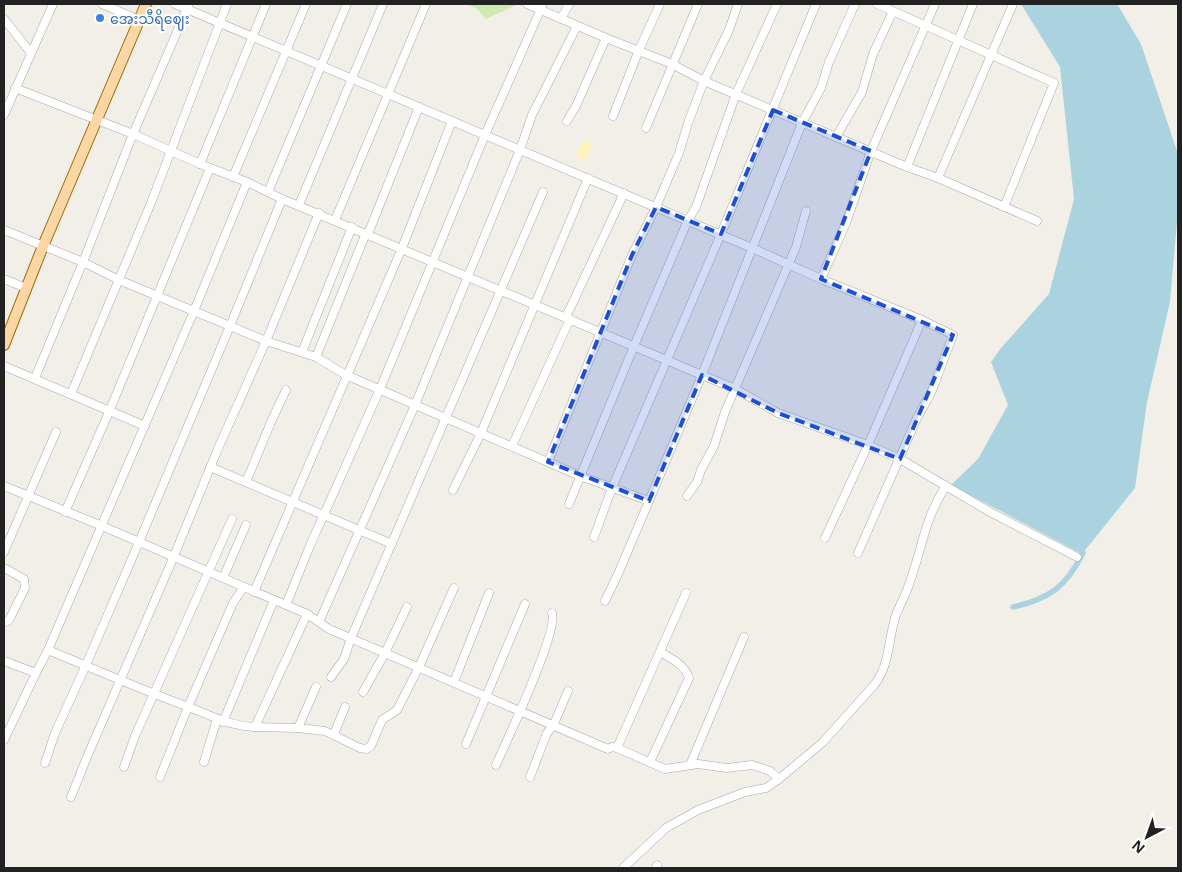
<svg xmlns="http://www.w3.org/2000/svg" width="1182" height="872" viewBox="0 0 1182 872" font-family="'Noto Sans','Noto Sans Myanmar',sans-serif">
<style>
.grass{fill:#cdebb0}
.sand{fill:#fff1ba}
.water{fill:#aad3df}
.lines{fill:none;stroke-linecap:round;stroke-linejoin:round}
.canal{stroke:#aad3df;stroke-width:5.5}
.minor-casing{stroke:#a9a9a9;stroke-width:9}
.major-casing{stroke:#a06b00;stroke-width:12}
.minor{stroke:#fff;stroke-width:8}
.major{stroke:#fcd6a4;stroke-width:10}
.marked{fill:#1d4ed8;fill-opacity:0.2;stroke:#1d4ed8;stroke-width:4;stroke-dasharray:10 6;stroke-linejoin:round}
.shop-dot{fill:#3f7fe0;stroke:#fff;stroke-width:2}
.labels{text-anchor:middle;dominant-baseline:central;stroke-width:4;stroke-linejoin:round;paint-order:stroke}
.shop-label{font-size:14px;fill:#366cbe;stroke:#fff;text-anchor:start}
</style>
<rect width="100%" height="100%" fill="#f2efe9"/>
<path class="grass" d="M 466,4 L 513,4 L 516,5 L 486,19 L 476,8 Z"/>
<path class="sand" d="M 584,140 L 593,144 L 585,160 L 576,155 Z"/>
<path class="water" d="M 1021,4 L 1117,4 L 1141,44 L 1178,154 L 1178,210 L 1170,302 L 1147,402 L 1135,488 L 1082,554 L 951,485 L 978,459 L 1008,405 L 991,362 L 1001,348 L 1049,294 L 1074,199 L 1060,67 Z"/>
<g class="lines">
<path class="canal" d="M 1013,607 C 1049,599 1066,587 1083,553"/>
<defs>
<g id="minor">
<path d="M 102,4 L 139,20"/>
<path d="M 175,4 L 752,248 L 821,279 L 922,320 L 953,335 L 931,393 L 917,418 L 858,553"/>
<path d="M 527,4 L 606,38 L 672,64 L 704,81 L 907,167 L 938,178 L 1037,221"/>
<path d="M 877,4 L 1054,83 L 1004,207"/>
<path d="M 4,19 L 31,53"/>
<path d="M 561,19 L 569,4"/>
<path d="M 15,88 L 133,134 L 200,164 L 247,182 L 282,199 L 702,375 L 735,389 L 778,413 L 868,445 L 900,459 L 990,512 L 1077,557"/>
<path d="M 4,115 L 53,4"/>
<path d="M 613,116 L 639,50 L 660,4"/>
<path d="M 567,121 L 576,106 L 606,38"/>
<path d="M 646,128 L 698,4"/>
<path d="M 836,137 L 862,92 L 873,54 L 893,11"/>
<path d="M 200,164 L 266,4"/>
<path d="M 907,167 L 973,4"/>
<path d="M 233,177 L 306,4"/>
<path d="M 938,178 L 1013,4"/>
<path d="M 268,192 L 347,4"/>
<path d="M 299,205 L 383,4"/>
<path d="M 335,220 L 426,4"/>
<path d="M 4,230 L 83,262 L 119,280 L 266,341 L 316,357 L 346,375 L 580,476 L 649,501 L 702,375 L 802,123 L 821,88 L 829,62 L 855,4"/>
<path d="M 368,234 L 419,107"/>
<path d="M 4,279 L 26,288"/>
<path d="M 821,279 L 846,223 L 871,151 L 935,4"/>
<path d="M 566,317 L 624,193"/>
<path d="M 302,352 L 352,227"/>
<path d="M 316,357 L 366,233"/>
<path d="M 4,366 L 145,426"/>
<path d="M 35,378 L 83,262 L 133,134 L 189,4"/>
<path d="M 71,394 L 151,203 L 227,4"/>
<path d="M 512,446 L 570,319"/>
<path d="M 548,462 L 632,255 L 656,207 L 679,153 L 688,123 L 704,81 L 729,30 L 738,4"/>
<path d="M 210,467 L 392,544"/>
<path d="M 246,482 L 271,422 L 286,390"/>
<path d="M 4,486 L 102,526 L 307,614 L 329,629 L 608,749 L 612,747 L 617,748 L 665,769 L 698,764 L 727,768 L 752,765 L 770,771 L 779,779"/>
<path d="M 453,490 L 481,433 L 588,178"/>
<path d="M 687,496 L 697,482 L 701,470 L 714,446 L 725,412 L 796,247 L 806,211"/>
<path d="M 569,504 L 634,346 L 688,220 L 696,207 L 736,94 L 777,4"/>
<path d="M 65,512 L 109,412 L 210,168"/>
<path d="M 594,537 L 612,488 L 721,234 L 816,4"/>
<path d="M 825,538 L 868,445 L 922,320"/>
<path d="M 4,552 L 56,432"/>
<path d="M 4,568 L 24,579 L 25,588 L 9,620 L 4,623"/>
<path d="M 223,578 L 246,525"/>
<path d="M 254,592 L 402,248 L 452,121"/>
<path d="M 605,601 L 618,574 L 649,501"/>
<path d="M 286,605 L 309,548 L 380,389 L 485,135 L 543,4"/>
<path d="M 319,622 L 415,405 L 520,150 L 532,115 L 577,26"/>
<path d="M 48,650 L 194,311 L 247,182"/>
<path d="M 4,661 L 36,673 L 48,650 C 94,669 140,689 186,706 C 210,715 229,726 255,727 L 307,614"/>
<path d="M 331,677 L 344,659 L 351,638 L 543,192"/>
<path d="M 454,682 L 489,593"/>
<path d="M 363,692 L 385,653 L 407,607"/>
<path d="M 223,722 L 274,600"/>
<path d="M 255,727 L 298,728 L 325,731 L 360,748 L 366,749 L 371,746 L 382,720 L 397,710 L 419,667 L 454,588"/>
<path d="M 298,728 L 316,687"/>
<path d="M 334,734 L 345,707"/>
<path d="M 4,740 L 36,673"/>
<path d="M 466,744 L 525,604"/>
<path d="M 617,748 L 686,593"/>
<path d="M 204,762 L 217,719"/>
<path d="M 650,762 L 689,678 C 685,665 671,658 660,652"/>
<path d="M 45,763 L 55,733 L 86,665 L 139,542 L 230,326 L 282,199"/>
<path d="M 496,765 C 506,742 559,631 552,613"/>
<path d="M 690,765 L 744,637"/>
<path d="M 124,767 L 135,736 L 232,519"/>
<path d="M 160,777 L 188,707 L 233,603 L 244,587"/>
<path d="M 530,777 L 547,733 L 553,726 L 568,691"/>
<path d="M 71,797 L 87,757 L 174,556 L 217,451 L 266,341 L 319,213"/>
<path d="M 623,868 L 666,828 L 698,810 L 745,792 L 766,788 L 779,779 L 822,743 L 875,684 C 889,665 888,644 894,622 C 896,611 903,601 907,590 C 921,555 924,518 946,486"/>
<path d="M 656,868 L 657,865"/>
</g>
<path id="major" d="M 4,345 L 43,246 L 146,4"/>
</defs>
<use href="#minor" class="minor-casing"/>
<use href="#major" class="major-casing"/>
<use href="#minor" class="minor"/>
<use href="#major" class="major"/>
</g>
<path class="marked" d="M 773,110 L 871,151 L 821,279 L 953,335 L 900,459 L 778,413 L 702,375 L 649,501 L 548,462 L 632,255 L 656,207 L 721,234 Z"/>
<circle class="shop-dot" cx="100" cy="18" r="5"/>
<g class="labels">
<g class="shop-label">
<text x="110" y="18">အေးသီရိဈေး</text>
</g>
</g>
<rect width="1182" height="872" fill="none" stroke="#222222" stroke-width="10"/>
<g transform="translate(1147 837) rotate(221)" stroke="#ffffff" stroke-width="4" paint-order="stroke">
<path d="M0-4L9 19L0 12L-9 19Z" fill="#222222"/>
<text y="-8" font-size="14" font-weight="bold" text-anchor="middle" fill="#222222">N</text>
</g>
</svg>
